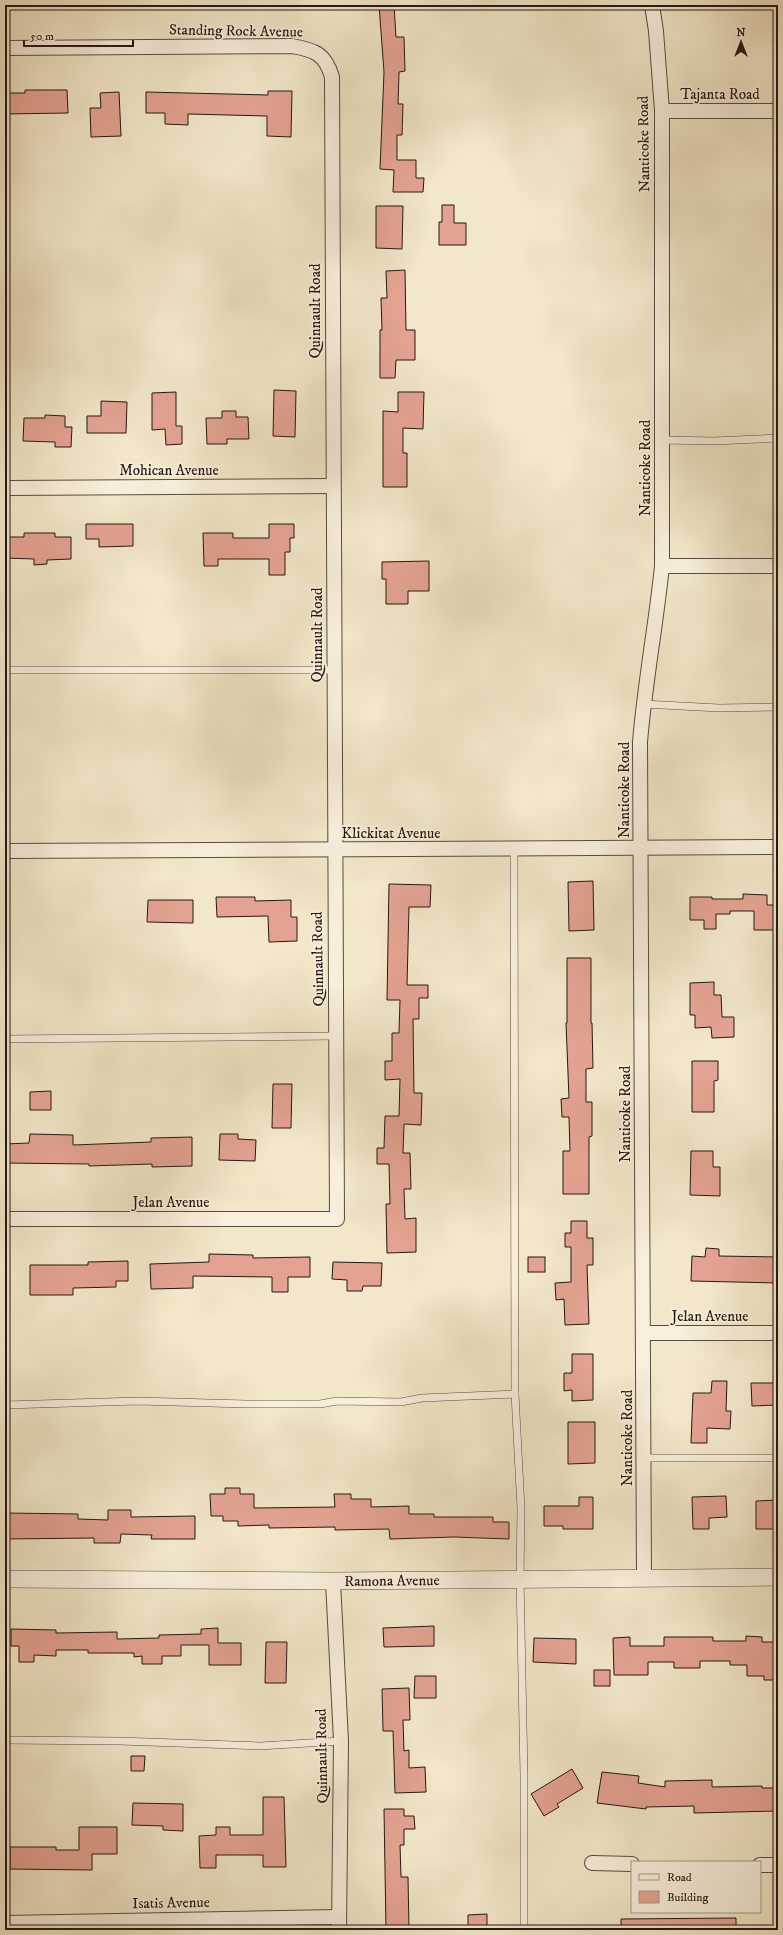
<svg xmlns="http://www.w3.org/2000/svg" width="783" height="1935" viewBox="0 0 783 1935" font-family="'IM FELL DW Pica',serif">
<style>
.building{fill:#e4a392;stroke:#251812}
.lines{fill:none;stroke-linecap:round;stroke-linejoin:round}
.service-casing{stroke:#584c40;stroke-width:8}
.minor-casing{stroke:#584c40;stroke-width:16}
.tertiary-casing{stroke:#584c40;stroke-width:18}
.service{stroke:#f7efdb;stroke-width:7}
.minor{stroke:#f7efdb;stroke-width:14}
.tertiary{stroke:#f7efdb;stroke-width:17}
.labels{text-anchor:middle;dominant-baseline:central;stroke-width:3.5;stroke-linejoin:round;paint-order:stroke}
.street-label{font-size:15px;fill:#251812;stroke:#f7efdb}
</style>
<rect width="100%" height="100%" fill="#f2e7c8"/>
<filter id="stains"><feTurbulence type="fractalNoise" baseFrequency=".005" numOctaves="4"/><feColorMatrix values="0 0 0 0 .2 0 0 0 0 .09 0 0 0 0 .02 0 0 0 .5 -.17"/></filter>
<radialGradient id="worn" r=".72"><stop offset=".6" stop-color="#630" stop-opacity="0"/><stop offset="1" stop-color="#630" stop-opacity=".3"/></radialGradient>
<g class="building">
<path d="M 379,5 L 394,5 L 396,37 L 404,37 L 405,71 L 399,72 L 398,104 L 403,104 L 402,135 L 397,135 L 397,160 L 416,160 L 416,178 L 424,178 L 423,192 L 393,192 L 394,170 L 380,169 L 384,72 Z"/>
<path d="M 25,90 L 67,90 L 68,113 L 5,114 L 5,93 L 25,93 Z"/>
<path d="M 268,91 L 292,91 L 291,137 L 267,136 L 267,116 L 188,114 L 188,125 L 165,124 L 165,113 L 146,113 L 146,92 L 268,95 Z"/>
<path d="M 119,92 L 121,136 L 91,137 L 90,108 L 101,108 L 100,93 Z"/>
<path d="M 442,205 L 454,205 L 454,223 L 466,223 L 466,245 L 439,245 L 439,222 L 442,222 Z"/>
<path d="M 376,206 L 403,206 L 402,249 L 376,248 Z"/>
<path d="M 405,270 L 406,330 L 415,330 L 415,360 L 396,360 L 395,378 L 380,378 L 380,330 L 382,330 L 381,298 L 387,298 L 386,271 Z"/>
<path d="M 274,390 L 296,391 L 295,437 L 273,436 Z"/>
<path d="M 176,392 L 176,426 L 182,426 L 182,444 L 166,445 L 165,429 L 152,430 L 152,393 Z"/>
<path d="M 398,392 L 424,392 L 423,429 L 403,428 L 403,453 L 407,453 L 407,487 L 383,487 L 383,411 L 398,412 Z"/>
<path d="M 101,401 L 127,402 L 126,433 L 87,433 L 87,416 L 101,416 Z"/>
<path d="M 222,411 L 236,411 L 236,417 L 248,417 L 249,439 L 227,439 L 227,444 L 207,444 L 206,418 L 222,418 Z"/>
<path d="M 45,415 L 65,416 L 65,427 L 72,427 L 71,447 L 55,447 L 55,442 L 23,441 L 24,418 L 45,418 Z"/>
<path d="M 86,524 L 133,524 L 133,546 L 99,547 L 99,539 L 86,539 Z"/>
<path d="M 269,524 L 294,524 L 294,538 L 290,538 L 290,552 L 285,552 L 285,575 L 269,575 L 269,559 L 218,559 L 218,566 L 204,566 L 203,533 L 233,533 L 233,538 L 269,538 Z"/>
<path d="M 24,533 L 55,533 L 55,537 L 71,537 L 71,559 L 47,560 L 47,564 L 34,565 L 34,559 L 5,558 L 5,537 L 24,537 Z"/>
<path d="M 429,561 L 429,591 L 408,591 L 408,604 L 386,604 L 386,579 L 382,579 L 382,562 Z"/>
<path d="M 593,881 L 594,930 L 569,931 L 568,882 Z"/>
<path d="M 389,884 L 431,885 L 430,907 L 409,907 L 407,985 L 428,985 L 428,998 L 419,998 L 419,1019 L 413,1019 L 414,1093 L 422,1093 L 421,1125 L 404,1124 L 403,1153 L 410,1153 L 411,1189 L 404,1189 L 405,1219 L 416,1218 L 416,1252 L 387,1253 L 386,1204 L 390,1204 L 389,1164 L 377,1164 L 377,1148 L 384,1148 L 385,1116 L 399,1116 L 400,1079 L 385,1080 L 385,1061 L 392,1061 L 392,1033 L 399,1033 L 400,1000 L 387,1000 Z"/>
<path d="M 743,894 L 767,895 L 767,905 L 778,905 L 778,930 L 754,930 L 754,911 L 730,911 L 730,914 L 716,914 L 716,929 L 704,929 L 704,920 L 690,920 L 690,897 L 712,897 L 712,899 L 743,899 Z"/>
<path d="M 216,897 L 255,897 L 255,901 L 291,900 L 291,917 L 297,917 L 297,941 L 269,942 L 268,916 L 217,917 Z"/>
<path d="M 148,900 L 193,900 L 193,923 L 147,922 Z"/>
<path d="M 567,958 L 591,958 L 591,1023 L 592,1023 L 593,1068 L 586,1069 L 586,1102 L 592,1102 L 592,1136 L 589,1137 L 589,1194 L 563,1194 L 563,1151 L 570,1151 L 569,1117 L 562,1117 L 561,1099 L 569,1098 L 566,1023 L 567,1023 Z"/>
<path d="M 714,982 L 714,995 L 721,995 L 722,1017 L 734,1017 L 734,1037 L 712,1038 L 711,1027 L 695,1028 L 695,1015 L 690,1015 L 690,983 Z"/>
<path d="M 692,1061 L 718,1061 L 718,1080 L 714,1081 L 714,1112 L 692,1112 Z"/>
<path d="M 273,1084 L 292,1084 L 291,1128 L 272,1128 Z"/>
<path d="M 51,1091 L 51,1110 L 30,1110 L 30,1092 Z"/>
<path d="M 30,1134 L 73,1135 L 73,1145 L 151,1142 L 151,1138 L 192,1137 L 192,1166 L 152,1167 L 152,1164 L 89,1166 L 89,1164 L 5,1163 L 5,1144 L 29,1143 Z"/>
<path d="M 220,1134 L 238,1134 L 238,1139 L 256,1140 L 255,1161 L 219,1160 Z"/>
<path d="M 691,1151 L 713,1151 L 713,1167 L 720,1167 L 720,1196 L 690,1195 Z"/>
<path d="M 571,1221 L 587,1221 L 587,1238 L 593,1238 L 593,1265 L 587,1265 L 589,1324 L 565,1325 L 564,1299 L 556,1300 L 555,1283 L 571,1282 L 571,1247 L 565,1247 L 565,1233 L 571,1233 Z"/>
<path d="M 706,1248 L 719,1249 L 719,1256 L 778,1257 L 778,1283 L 691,1281 L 692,1256 L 705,1257 Z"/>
<path d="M 209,1254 L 253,1255 L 253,1258 L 310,1257 L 310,1277 L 288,1277 L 288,1292 L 272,1292 L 272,1277 L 193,1276 L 193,1288 L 151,1289 L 150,1264 L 209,1262 Z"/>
<rect x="528" y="1257" width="17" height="15"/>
<path d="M 128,1261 L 128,1281 L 116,1281 L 116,1287 L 73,1288 L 73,1295 L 30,1295 L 30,1265 L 88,1265 L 88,1262 Z"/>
<path d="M 333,1262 L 382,1263 L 381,1286 L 363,1286 L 362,1291 L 347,1291 L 347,1280 L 332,1279 Z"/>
<path d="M 572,1354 L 593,1354 L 593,1400 L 572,1401 L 572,1390 L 564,1391 L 564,1373 L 572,1373 Z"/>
<path d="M 712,1381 L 727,1381 L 726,1411 L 731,1411 L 730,1429 L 707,1428 L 707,1443 L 691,1443 L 693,1393 L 711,1393 Z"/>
<path d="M 751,1383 L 778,1383 L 778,1405 L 752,1406 Z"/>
<path d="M 568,1422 L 595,1422 L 595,1463 L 568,1464 Z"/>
<path d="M 225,1488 L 240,1488 L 240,1494 L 254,1494 L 254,1508 L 335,1507 L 334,1494 L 351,1494 L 351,1499 L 371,1499 L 371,1507 L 409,1506 L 409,1514 L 434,1514 L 434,1517 L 493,1517 L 493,1522 L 509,1522 L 509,1539 L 454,1537 L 390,1539 L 389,1529 L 335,1530 L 335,1527 L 269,1528 L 269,1525 L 238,1526 L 238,1521 L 223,1521 L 223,1516 L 211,1516 L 210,1494 L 225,1494 Z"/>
<path d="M 726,1496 L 727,1517 L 709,1518 L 709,1529 L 693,1529 L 692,1497 Z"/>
<path d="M 579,1497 L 593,1497 L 593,1529 L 563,1529 L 563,1526 L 544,1526 L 544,1506 L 579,1506 Z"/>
<path d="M 778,1500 L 778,1529 L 756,1529 L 756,1501 Z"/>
<path d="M 108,1510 L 131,1510 L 131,1517 L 195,1516 L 195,1539 L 151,1539 L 152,1535 L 121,1534 L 120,1543 L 94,1543 L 94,1538 L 5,1539 L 5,1513 L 78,1514 L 78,1519 L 108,1520 Z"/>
<path d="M 434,1626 L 434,1646 L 384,1647 L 383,1628 Z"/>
<path d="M 218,1628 L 218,1643 L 241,1643 L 241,1665 L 209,1665 L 209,1645 L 181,1645 L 181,1656 L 162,1656 L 162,1664 L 142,1664 L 142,1656 L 134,1657 L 134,1653 L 88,1653 L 88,1650 L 56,1650 L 56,1656 L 34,1655 L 34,1662 L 19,1662 L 19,1646 L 11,1646 L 11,1629 L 56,1630 L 56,1633 L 117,1632 L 117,1639 L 159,1638 L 159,1635 L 201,1634 L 201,1629 Z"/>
<path d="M 746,1636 L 762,1637 L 762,1642 L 776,1642 L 776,1680 L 764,1680 L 764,1676 L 747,1676 L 747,1665 L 730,1665 L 730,1661 L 700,1661 L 700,1668 L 674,1668 L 674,1662 L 648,1662 L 648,1675 L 614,1675 L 613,1638 L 630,1637 L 630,1646 L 664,1646 L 664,1637 L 713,1637 L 713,1641 L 746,1641 Z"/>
<path d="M 534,1638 L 576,1639 L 576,1664 L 533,1662 Z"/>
<path d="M 266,1642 L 287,1642 L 286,1683 L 265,1683 Z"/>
<rect x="594" y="1670" width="16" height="16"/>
<path d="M 415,1676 L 436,1676 L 436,1698 L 414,1698 Z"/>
<path d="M 409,1688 L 410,1720 L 403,1720 L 404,1751 L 409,1750 L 409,1768 L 425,1767 L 426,1792 L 395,1793 L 393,1731 L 383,1731 L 382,1689 Z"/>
<path d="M 131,1756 L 145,1756 L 144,1771 L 131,1771 Z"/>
<path d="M 572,1769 L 583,1788 L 557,1804 L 559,1807 L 544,1816 L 531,1794 Z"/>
<path d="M 602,1772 L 639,1776 L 638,1783 L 665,1787 L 665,1781 L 712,1780 L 712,1787 L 762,1786 L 762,1788 L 777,1788 L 777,1811 L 694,1813 L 694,1806 L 646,1807 L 646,1809 L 597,1803 Z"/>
<path d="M 263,1797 L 284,1797 L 286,1867 L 263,1867 L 263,1855 L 216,1855 L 216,1868 L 200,1868 L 199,1836 L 216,1835 L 216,1827 L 230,1827 L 230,1835 L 263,1835 Z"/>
<path d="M 133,1803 L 183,1804 L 183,1831 L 163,1830 L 163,1826 L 132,1825 Z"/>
<path d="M 384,1809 L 404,1809 L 404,1816 L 414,1816 L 415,1829 L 404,1829 L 404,1845 L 400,1845 L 401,1877 L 408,1877 L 409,1930 L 386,1930 Z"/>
<path d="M 79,1827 L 117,1827 L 117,1854 L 92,1854 L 92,1870 L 10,1869 L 10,1847 L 56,1847 L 56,1850 L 79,1850 Z"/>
<path d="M 487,1914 L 487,1930 L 468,1930 L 468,1915 Z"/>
<path d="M 736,1918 L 736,1930 L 621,1930 L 621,1919 Z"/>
</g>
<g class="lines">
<defs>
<g id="service">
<path d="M 662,440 L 714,441 L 778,438"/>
<path d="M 5,670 L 334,670"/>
<path d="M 643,704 L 719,708 L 778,707"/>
<path d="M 514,849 L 515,1394"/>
<path d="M 5,1039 L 336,1036"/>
<path d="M 5,1405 L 138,1401 L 246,1404 L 320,1404 L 337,1401 L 401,1402 L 422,1398 L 515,1394 L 521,1509 L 520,1578 L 524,1775 L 524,1930"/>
<path d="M 644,1458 L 778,1458"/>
<path d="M 5,1740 L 119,1741 L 260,1746 L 341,1741"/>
</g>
<g id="minor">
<path d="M 5,48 L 292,46 C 314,50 325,53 332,77 L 337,1219 L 5,1219"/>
<path d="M 662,111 L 778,111"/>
<path d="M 5,488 L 333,486"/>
<path d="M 662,566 L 778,566"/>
<path d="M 5,851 L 778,847"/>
<path d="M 643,1333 L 778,1333"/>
<path d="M 644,1577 L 640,742 C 645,682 656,625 662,566 L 662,111 L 656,31 L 652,5"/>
<path d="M 333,1581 L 341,1741 L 339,1930"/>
<path d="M 592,1863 L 632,1864"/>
<path d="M 760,1865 L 778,1865"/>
<path d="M 5,1923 L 338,1917"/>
</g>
<g id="tertiary">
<path id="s1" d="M 5,1579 L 333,1581 L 778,1577"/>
</g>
</defs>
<use href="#service" class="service-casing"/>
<use href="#minor" class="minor-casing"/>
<use href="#tertiary" class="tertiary-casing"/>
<use href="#service" class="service"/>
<use href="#minor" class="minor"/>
<use href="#tertiary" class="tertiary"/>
</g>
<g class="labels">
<g class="street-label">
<text transform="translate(236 31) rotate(1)">Standing Rock Avenue</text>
<text x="720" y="94">Tajanta Road</text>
<text transform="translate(644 144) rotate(-91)">Nanticoke Road</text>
<text transform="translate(315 311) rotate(-90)">Quinnault Road</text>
<text transform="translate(645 468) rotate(-90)">Nanticoke Road</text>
<text x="169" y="470">Mohican Avenue</text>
<text transform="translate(317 635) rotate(-90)">Quinnault Road</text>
<text transform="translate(624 790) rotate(-90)">Nanticoke Road</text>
<text x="391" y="833">Klickitat Avenue</text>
<text transform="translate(318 959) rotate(-91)">Quinnault Road</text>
<text transform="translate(625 1114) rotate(-90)">Nanticoke Road</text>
<text x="171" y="1202">Jelan Avenue</text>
<text x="710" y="1316">Jelan Avenue</text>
<text transform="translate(627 1438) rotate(-90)">Nanticoke Road</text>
<text stroke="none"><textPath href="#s1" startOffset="387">Ramona Avenue</textPath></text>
<text transform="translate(322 1756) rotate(-91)">Quinnault Road</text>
<text transform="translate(171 1903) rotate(-1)">Isatis Avenue</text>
</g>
</g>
<rect width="783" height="1935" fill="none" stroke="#f2e7c8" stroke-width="20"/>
<rect x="6" y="6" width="771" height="1923" fill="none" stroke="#251812" stroke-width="2"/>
<rect x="10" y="10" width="763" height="1915" fill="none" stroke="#251812"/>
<rect x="631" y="1861" width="130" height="52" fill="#f7efdb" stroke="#a3998b"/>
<rect x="639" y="1874" width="20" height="6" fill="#f7efdb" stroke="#a3998b"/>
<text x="667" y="1881" font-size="12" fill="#251812">Road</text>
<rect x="639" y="1891" width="20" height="12" fill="#e4a392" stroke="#a3998b"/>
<text x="667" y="1901" font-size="12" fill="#251812">Building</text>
<g transform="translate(741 42)" stroke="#f7efdb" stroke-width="3" paint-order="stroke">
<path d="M0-3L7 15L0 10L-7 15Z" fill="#251812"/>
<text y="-6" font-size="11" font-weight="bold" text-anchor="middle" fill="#251812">N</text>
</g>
<path d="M24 40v6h109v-6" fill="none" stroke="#251812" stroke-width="2"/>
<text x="30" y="40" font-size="12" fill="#251812" stroke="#f7efdb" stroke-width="3" paint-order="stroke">50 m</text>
<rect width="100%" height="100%" filter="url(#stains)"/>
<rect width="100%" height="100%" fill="url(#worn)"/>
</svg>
